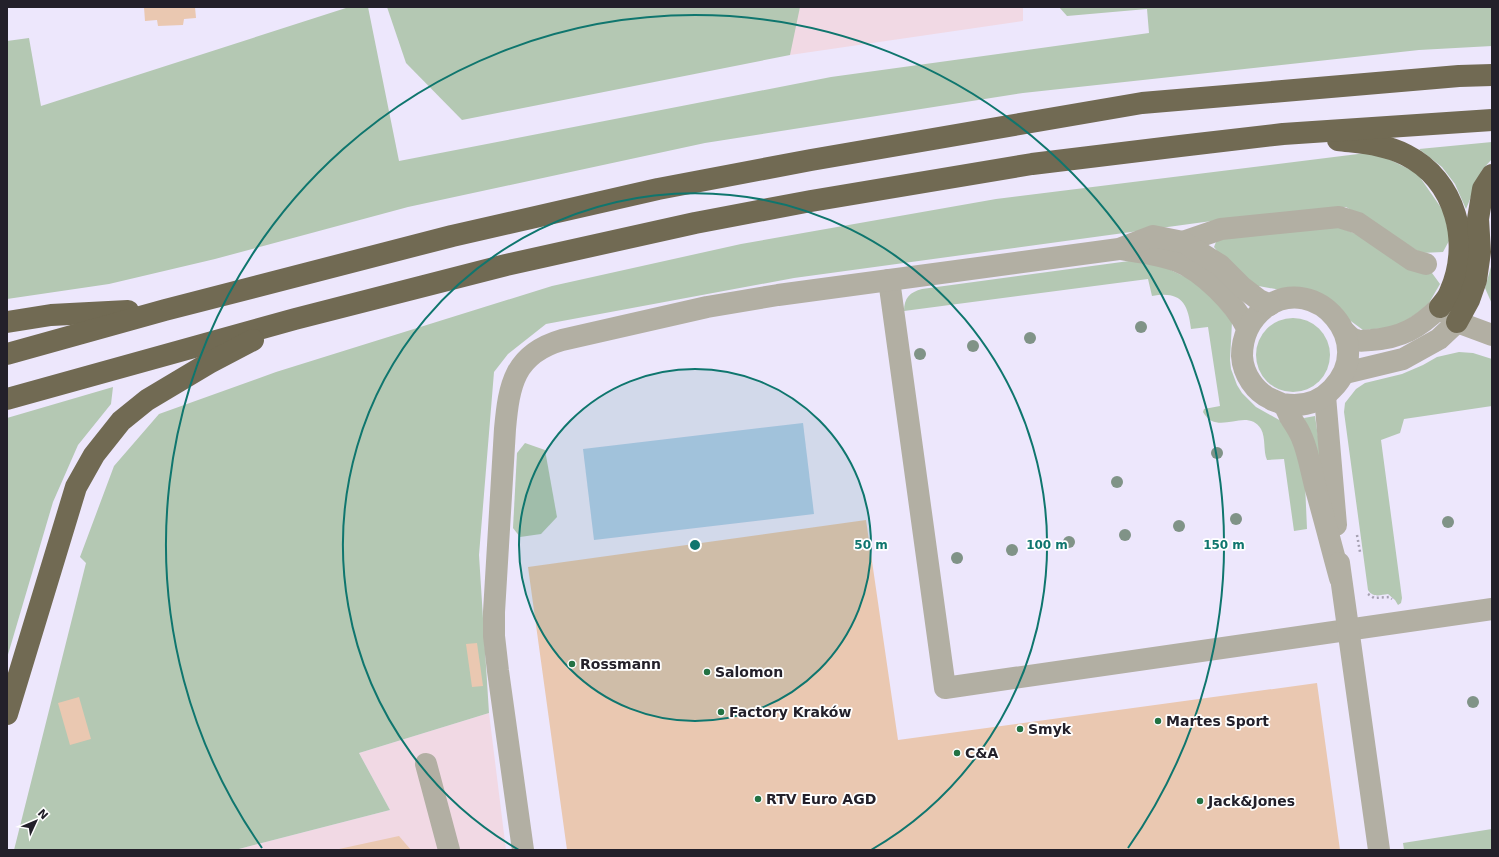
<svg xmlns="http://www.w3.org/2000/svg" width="1499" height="857" viewBox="0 0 1499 857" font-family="'DejaVu Sans',sans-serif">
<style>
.commercial{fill:#f1d9e4}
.green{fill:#b4c8b3}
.water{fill:#b6cdeb}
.building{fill:#eac8b1}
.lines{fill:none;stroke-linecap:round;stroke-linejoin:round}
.path{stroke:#a6a1b2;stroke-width:2.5;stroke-dasharray:2 3;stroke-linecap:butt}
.minor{stroke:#b2afa3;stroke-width:22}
.highway{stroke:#716a53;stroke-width:22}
.tree{fill:#809387}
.ring{fill:none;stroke:#0f766e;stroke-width:2}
.poi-dot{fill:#237243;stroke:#fff;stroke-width:1.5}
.labels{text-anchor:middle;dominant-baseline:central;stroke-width:3.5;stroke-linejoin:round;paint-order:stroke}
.poi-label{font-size:14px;font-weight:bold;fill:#23202a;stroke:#fff;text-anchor:start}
.centre{fill:#0f766e;stroke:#fff;stroke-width:2}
.ring-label{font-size:12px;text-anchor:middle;font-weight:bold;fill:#0f766e;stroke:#fff;stroke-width:3.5;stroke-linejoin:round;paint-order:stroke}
</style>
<rect width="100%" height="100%" fill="#ede7fc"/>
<g class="commercial">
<path d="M 795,7 L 1023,7 L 1023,21 L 790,55 Z"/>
<path d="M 489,713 L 506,850 L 235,850 L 390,810 L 359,753 Z"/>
</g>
<g class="green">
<path d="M 349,7 L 368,7 L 399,161 L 831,77 L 1149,33 L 1147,9 L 1067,16 L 1059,7 L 1492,7 L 1492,46 L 1419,50 L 1023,93 L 705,143 L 408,207 L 215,259 L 109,284 L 7,299 L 7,41 L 29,38 L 41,106 Z"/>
<path d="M 387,7 L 800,7 L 790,55 L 462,120 L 406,63 Z"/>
<path d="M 1492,142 L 1492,159 L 1482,170 L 1466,209 L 1455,184 L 1442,167 L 1419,149 Z"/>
<path d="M 1374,152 L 1417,173 L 1444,212 L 1450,239 L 1443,252 L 1421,253 L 1346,207 L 1219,220 L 794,278 L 546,324 L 508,354 L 494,372 L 479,555 L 489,713 L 359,753 L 390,810 L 235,850 L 14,850 L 86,563 L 80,557 L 114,466 L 159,414 L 276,372 L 552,286 L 741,244 L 996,199 Z"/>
<path d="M 1331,224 L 1366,238 L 1423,272 L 1432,273 L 1440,284 L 1429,303 L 1419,312 L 1396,327 L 1363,330 L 1348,319 L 1281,290 L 1253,285 L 1222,257 L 1214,247 L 1218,237 Z"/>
<path d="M 1144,259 L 1154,262 L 1202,285 L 1232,322 L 1230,360 L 1231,369 L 1237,385 L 1242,393 L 1256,407 L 1281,421 L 1292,433 L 1305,483 L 1307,529 L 1294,531 L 1284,459 L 1267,460 C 1263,451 1266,438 1261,429 C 1246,406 1218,438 1203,412 L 1204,409 L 1220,406 L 1208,327 L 1191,329 C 1188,302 1180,291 1152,296 L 1148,279 L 904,311 C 904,298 910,292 922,289 Z"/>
<path d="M 1492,263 L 1492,304 L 1485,288 Z"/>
<circle cx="1293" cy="355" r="37"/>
<path d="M 1459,352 L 1473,353 L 1492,359 L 1492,406 L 1404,419 L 1400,433 L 1381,440 L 1402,598 L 1401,603 L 1398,605 L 1395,600 L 1388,594 C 1380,595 1373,598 1368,590 L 1344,412 L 1345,403 L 1356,389 L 1365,383 L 1402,374 L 1423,365 L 1437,357 Z"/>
<path d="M 113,387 L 111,404 L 78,445 L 53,502 L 7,658 L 7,418 Z"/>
<path d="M 1315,416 L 1322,464 L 1318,465 L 1304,418 Z"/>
<path d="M 525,443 L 545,450 L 557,517 L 541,534 L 520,537 L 513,528 L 517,453 Z"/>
<path d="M 1492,829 L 1492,850 L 1404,850 L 1403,843 Z"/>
</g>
<path class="water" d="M 803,423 L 814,514 L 594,540 L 583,449 Z"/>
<g class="building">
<path d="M 144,7 L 195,7 L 196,18 L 184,19 L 183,25 L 158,26 L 157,20 L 145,21 Z"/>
<path d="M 866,520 L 898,740 L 1317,683 L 1340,850 L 567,850 L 528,567 Z"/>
<path d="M 477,643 L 483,686 L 472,687 L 466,644 Z"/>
<path d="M 79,697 L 91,739 L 70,745 L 58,703 Z"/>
<path d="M 399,836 L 411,850 L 339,850 L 339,849 Z"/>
</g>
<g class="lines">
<g class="path">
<path d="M 1357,535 L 1360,552"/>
<path d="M 1368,594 L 1374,598 L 1389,597 L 1392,599"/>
</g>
<g class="minor">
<path d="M 1183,242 L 1221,229 L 1339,217 L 1358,223 L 1412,260 L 1426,264"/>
<path d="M 1120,249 C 1139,252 1159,254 1177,261 C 1203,271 1235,304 1247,328"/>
<path d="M 889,280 L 945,688 L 1492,609"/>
<path d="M 1346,333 C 1349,336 1352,339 1356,340 C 1360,342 1367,340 1371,340 C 1401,338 1419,328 1440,307 L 1457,322 L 1492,335"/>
<path d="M 1345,373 L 1403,359 L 1439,339 L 1457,322"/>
<path d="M 1325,396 L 1336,525"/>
<path d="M 1283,404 C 1302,407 1319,403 1332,389 C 1378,343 1316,272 1266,307 C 1250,319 1242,337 1242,356 C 1243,374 1255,392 1271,399 C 1274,401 1279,402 1282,404 C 1286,406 1288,413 1290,417 C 1294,423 1299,430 1302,438 C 1309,454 1312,476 1317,493 C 1325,521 1332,549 1340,578"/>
<path d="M 1339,563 L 1379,850"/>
<path d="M 426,764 L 449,850"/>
<path d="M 523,850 L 498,671 L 494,636 L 494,612 L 505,429 C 509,385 514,354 562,340 L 707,307 L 778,295 L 1119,249 L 1153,236 L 1183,242 L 1220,265 L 1242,287 L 1259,300 L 1270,305"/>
</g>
<g class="highway">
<path d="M 1338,140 C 1361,143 1385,144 1406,155 C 1456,180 1472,243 1450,292 C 1448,298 1443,303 1440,307"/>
<path d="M 7,322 L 51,315 L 128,311"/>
<path d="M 1457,322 L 1469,300 L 1476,280 L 1480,252 L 1478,219 L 1483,189 L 1492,175"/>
<path d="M 7,354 L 165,310 L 452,236 L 658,189 L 811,160 L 1142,103 L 1459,76 L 1492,75"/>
<path d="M 7,399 L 295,319 L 506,265 L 695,223 L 811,201 L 1032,164 L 1180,146 L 1283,134 L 1492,120"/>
<path d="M 7,714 L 76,487 L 94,455 L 121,421 L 147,400 L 209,363 L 253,340"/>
</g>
</g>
<g class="tree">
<circle cx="1141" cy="327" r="6"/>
<circle cx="1030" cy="338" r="6"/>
<circle cx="973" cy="346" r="6"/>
<circle cx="920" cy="354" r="6"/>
<circle cx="1217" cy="453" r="6"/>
<circle cx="1117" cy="482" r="6"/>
<circle cx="1236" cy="519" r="6"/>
<circle cx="1448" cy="522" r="6"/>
<circle cx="1179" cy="526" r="6"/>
<circle cx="1125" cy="535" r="6"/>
<circle cx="1069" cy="542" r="6"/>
<circle cx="1012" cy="550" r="6"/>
<circle cx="957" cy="558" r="6"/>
<circle cx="1473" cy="702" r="6"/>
</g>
<circle cx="695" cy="545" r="176" fill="#0f766e" fill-opacity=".12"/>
<g class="ring">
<circle cx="695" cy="545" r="176"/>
<path d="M519 850A352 352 0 1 1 871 850"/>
<path d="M262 848A529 529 0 1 1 1128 848"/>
</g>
<g class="poi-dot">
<circle cx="572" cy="664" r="4"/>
<circle cx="707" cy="672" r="4"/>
<circle cx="721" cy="712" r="4"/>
<circle cx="1158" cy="721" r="4"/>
<circle cx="1020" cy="729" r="4"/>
<circle cx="957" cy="753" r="4"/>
<circle cx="758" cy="799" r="4"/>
<circle cx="1200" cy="801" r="4"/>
</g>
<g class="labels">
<g class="poi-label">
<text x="580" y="664">Rossmann</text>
<text x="715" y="672">Salomon</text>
<text x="729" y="712">Factory Kraków</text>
<text x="1166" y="721">Martes Sport</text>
<text x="1028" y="729">Smyk</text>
<text x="965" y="753">C&amp;A</text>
<text x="766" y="799">RTV Euro AGD</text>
<text x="1208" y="801">Jack&amp;Jones</text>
</g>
</g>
<circle cx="695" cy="545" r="6" class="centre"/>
<g class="ring-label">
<text x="871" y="549">50 m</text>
<text x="1047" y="549">100 m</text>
<text x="1224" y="549">150 m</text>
</g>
<rect width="1499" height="857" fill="none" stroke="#23202a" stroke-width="16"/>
<g transform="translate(36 821) rotate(46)" stroke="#ffffff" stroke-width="3" paint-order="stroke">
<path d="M0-3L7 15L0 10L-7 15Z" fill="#23202a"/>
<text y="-6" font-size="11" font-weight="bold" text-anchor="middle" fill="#23202a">N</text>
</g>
</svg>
